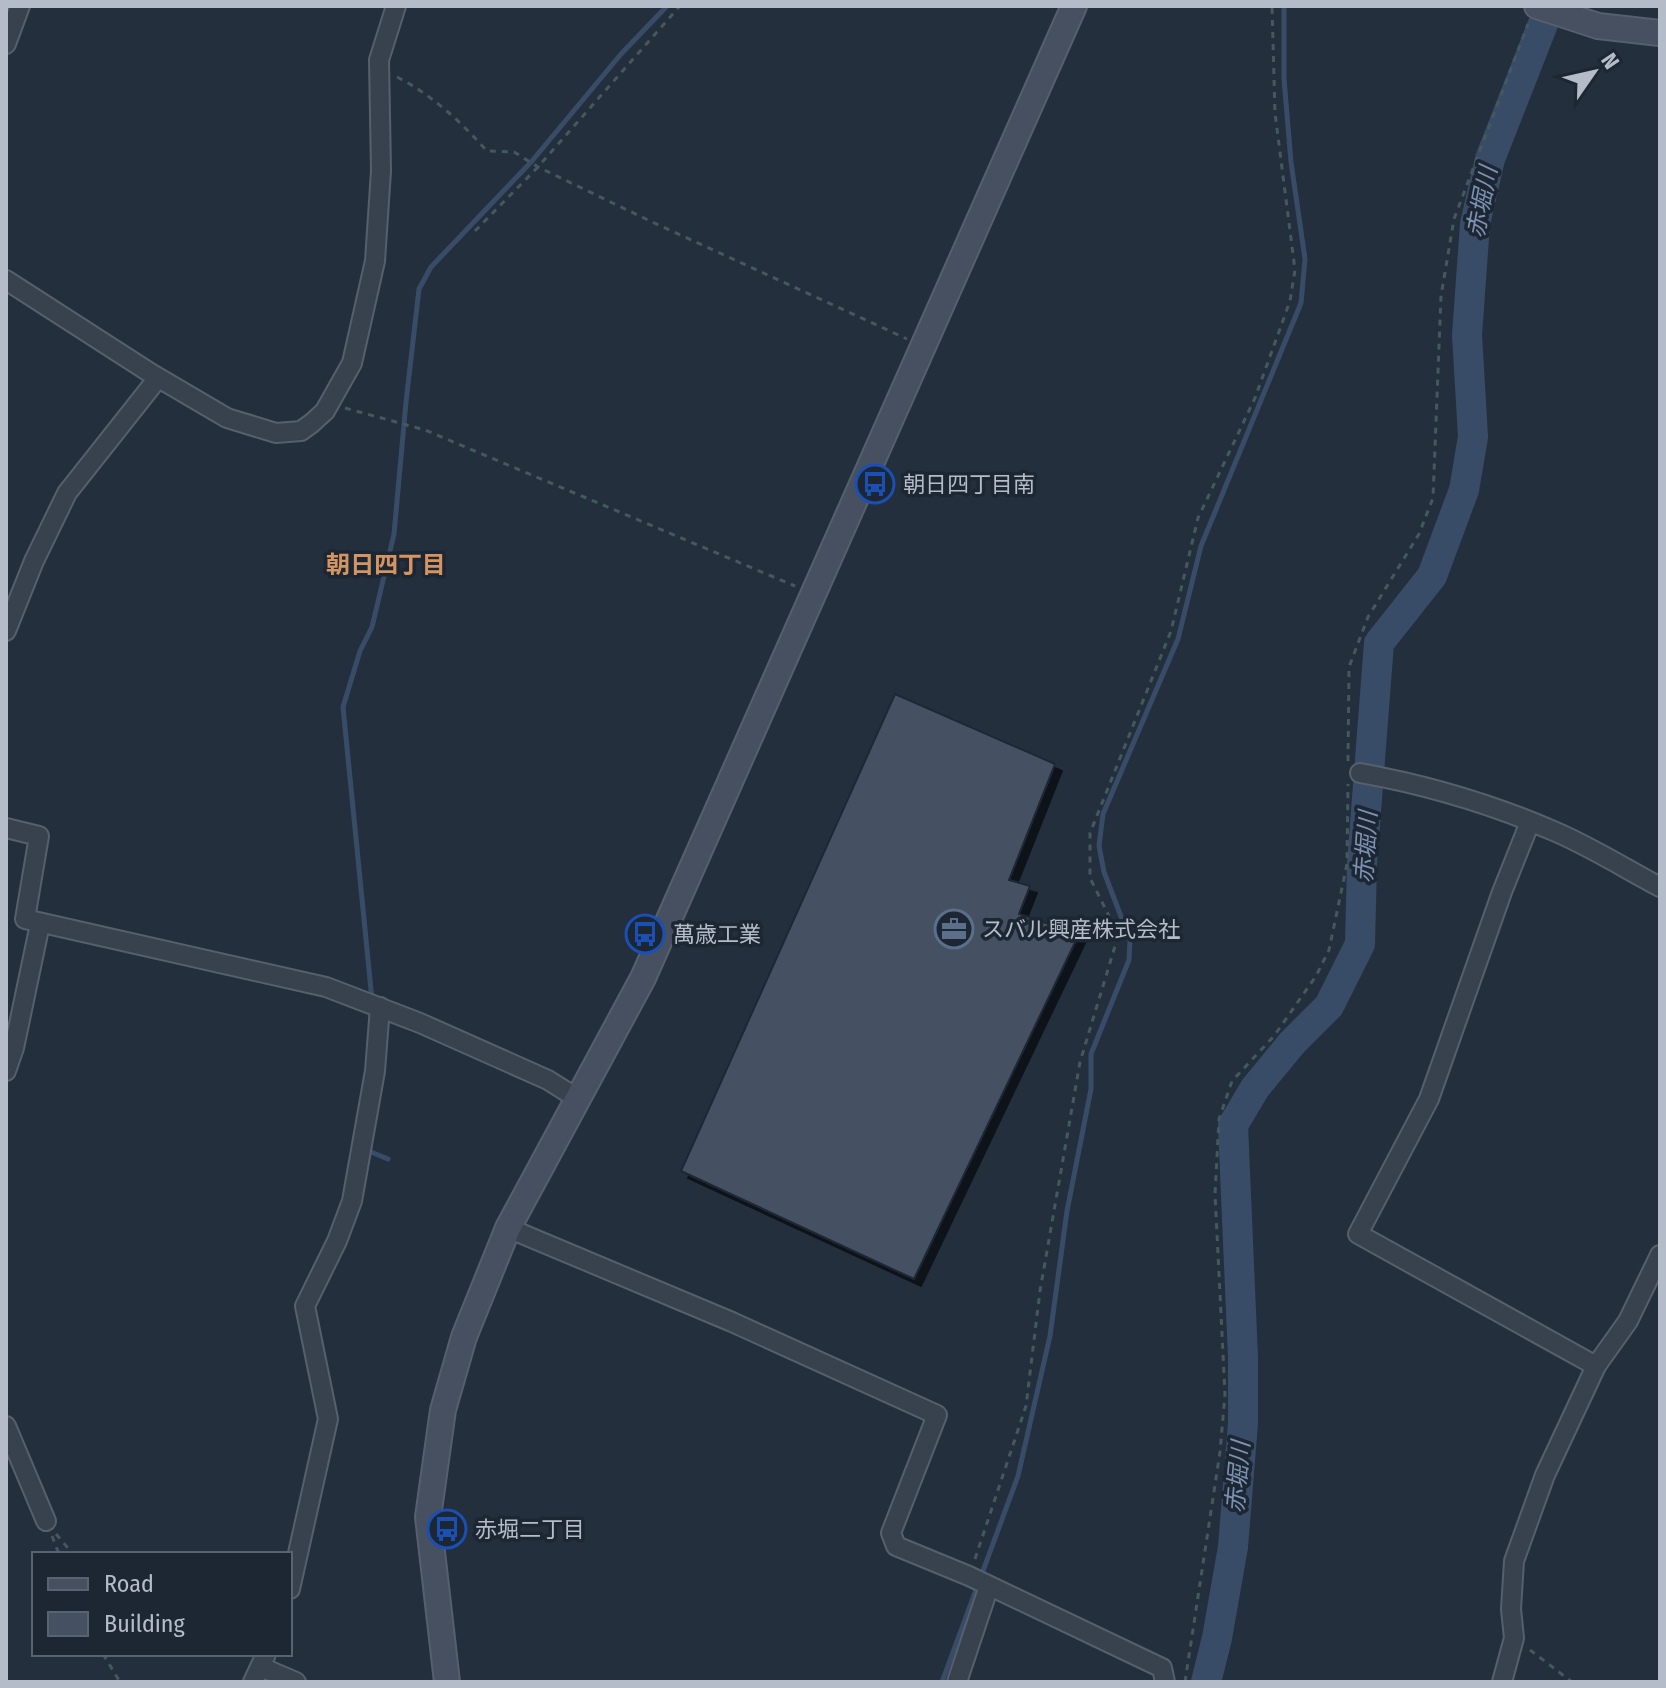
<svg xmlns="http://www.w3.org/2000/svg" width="1666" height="1688" viewBox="0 0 1666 1688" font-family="'Fira Sans Condensed','Noto Sans JP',sans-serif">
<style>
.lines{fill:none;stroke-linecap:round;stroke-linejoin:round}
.stream{stroke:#394c67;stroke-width:5}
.river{stroke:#394c67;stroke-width:30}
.building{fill:#455162;stroke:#1f2835;stroke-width:2;filter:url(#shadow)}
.street-casing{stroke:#565f6c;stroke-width:22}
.secondary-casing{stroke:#565f6c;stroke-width:28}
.path{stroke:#44595c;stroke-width:3;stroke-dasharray:6 6;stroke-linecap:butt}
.street{stroke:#38414e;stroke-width:18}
.secondary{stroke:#465061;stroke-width:24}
.labels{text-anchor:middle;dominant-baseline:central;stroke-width:7;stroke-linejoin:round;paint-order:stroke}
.poi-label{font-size:22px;fill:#b4bcc9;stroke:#1d2633;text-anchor:start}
.water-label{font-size:24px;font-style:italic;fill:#7c92b1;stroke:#1d2633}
.neighbourhood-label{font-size:24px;font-weight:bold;fill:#d59563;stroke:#1d2633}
</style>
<defs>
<filter id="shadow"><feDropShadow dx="7" dy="7" stdDeviation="0" flood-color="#0009"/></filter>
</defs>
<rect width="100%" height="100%" fill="#242f3e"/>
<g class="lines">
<g class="stream">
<path d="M 372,1000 L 343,707 L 360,651 L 372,627 L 394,534 L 406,402 L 419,289 L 431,267 L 532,161 L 621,54 L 667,6"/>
<path d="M 366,1150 L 388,1159"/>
<path d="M 942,1682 L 1018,1476 L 1050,1336 L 1067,1211 L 1091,1089 L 1091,1054 L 1129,960 L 1130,940 L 1104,872 L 1099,846 L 1103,814 L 1178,639 L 1201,546 L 1301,303 L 1305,259 L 1291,162 L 1284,79 L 1284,6"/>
</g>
<path class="river" d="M 1206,1682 L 1217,1638 L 1233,1547 L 1243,1423 L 1243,1358 L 1233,1125 L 1255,1088 L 1292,1043 L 1329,1006 L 1360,944 L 1362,863 L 1379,643 L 1432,576 L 1464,490 L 1473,437 L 1467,335 L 1475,224 L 1490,159 L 1550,6"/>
</g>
<path class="building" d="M 895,694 L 1055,764 L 1009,880 L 1030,886 L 1019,914 L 1079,934 L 914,1279 L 681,1171 Z"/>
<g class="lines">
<defs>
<g id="street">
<path d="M 6,44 L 20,6"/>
<path d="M 6,280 L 152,374 L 227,418 L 276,433 L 301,431 L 312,423 L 325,411 L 352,363 L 375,261 L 381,171 L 379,60 L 396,6"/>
<path d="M 6,631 L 34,561 L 67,493 L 158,378"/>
<path d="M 1360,773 C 1427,785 1494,805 1556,832 C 1591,847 1626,869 1660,887"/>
<path d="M 1530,822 L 1502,892 L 1429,1099 L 1358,1234 L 1596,1366"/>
<path d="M 6,828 L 39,836 L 25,919 L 326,987 L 420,1023 L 548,1080 L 578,1099"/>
<path d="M 6,1071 L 14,1048 L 40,924"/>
<path d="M 508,1228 L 732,1322 L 937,1415 L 891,1533 L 896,1546 L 969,1576 L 1162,1668 L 1165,1682"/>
<path d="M 6,1426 L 46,1521"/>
<path d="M 290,1589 L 328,1419 L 305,1306 L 337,1241 L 352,1201 L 375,1071 L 380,1007"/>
<path d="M 261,1667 L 296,1682"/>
<path d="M 253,1682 L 266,1654"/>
<path d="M 957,1682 L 989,1586"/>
<path d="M 1502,1682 L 1514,1638 L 1511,1609 L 1514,1561 L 1545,1475 L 1596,1366 L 1628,1321 L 1660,1255"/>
</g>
<g id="secondary">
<path d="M 1537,6 L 1598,26 L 1660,33"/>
<path d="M 447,1682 L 428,1517 L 443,1410 L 464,1337 L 508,1228 L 643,978 L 1074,6"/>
</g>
</defs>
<use href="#street" class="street-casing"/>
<use href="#secondary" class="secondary-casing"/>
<g class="path">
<path d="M 397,77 C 432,95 460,121 487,151 L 514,152 L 538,167 L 648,220 L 907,339"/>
<path d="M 475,231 L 538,167 L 680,6"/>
<path d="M 345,408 L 425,430 L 795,586"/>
<path d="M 1348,761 L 1349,667 L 1368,617 L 1419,534 L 1433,498 L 1441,296 L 1454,219 L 1528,24"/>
<path d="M 56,1534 L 73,1554"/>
<path d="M 52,1536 L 59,1554"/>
<path d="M 975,1559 L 1026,1406 L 1040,1291 L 1080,1062 L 1116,943 L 1112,922 L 1090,878 L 1090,833 L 1171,631 L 1198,518 L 1255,398 L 1290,301 L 1295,270 L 1275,113 L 1272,6"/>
<path d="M 1530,1650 L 1572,1682"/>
<path d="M 103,1654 L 120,1682"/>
<path d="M 1185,1682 L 1220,1452 L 1225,1394 L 1215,1194 L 1219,1119 L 1232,1081 L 1274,1036 L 1316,976 L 1329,950 L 1347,864 L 1348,784"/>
</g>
<use href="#street" class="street"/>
<use href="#secondary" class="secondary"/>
</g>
<defs>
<symbol id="bus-ring" viewBox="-11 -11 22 22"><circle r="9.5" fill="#1d2633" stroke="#1a4fb4" stroke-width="1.5"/><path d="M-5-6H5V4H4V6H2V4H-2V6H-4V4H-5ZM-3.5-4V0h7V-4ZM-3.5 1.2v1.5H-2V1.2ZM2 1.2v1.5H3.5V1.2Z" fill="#1a4fb4"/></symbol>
<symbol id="office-ring" viewBox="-11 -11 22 22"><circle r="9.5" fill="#1d2633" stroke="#5c6f8a" stroke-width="1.5"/><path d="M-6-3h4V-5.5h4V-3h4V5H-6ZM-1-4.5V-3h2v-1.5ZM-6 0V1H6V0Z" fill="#5c6f8a"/></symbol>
</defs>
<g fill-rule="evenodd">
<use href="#bus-ring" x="853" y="462" width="44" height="44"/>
<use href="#office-ring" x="932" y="907" width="44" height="44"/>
<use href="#bus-ring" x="623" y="912" width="44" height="44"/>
<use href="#bus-ring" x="425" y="1507" width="44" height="44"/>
</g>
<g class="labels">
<g class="poi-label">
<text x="903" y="484">朝日四丁目南</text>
<text x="982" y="929">スバル興産株式会社</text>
<text x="673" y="934">萬歳工業</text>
<text x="475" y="1529">赤堀二丁目</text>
</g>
<g class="water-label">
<text transform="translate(1482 202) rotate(-79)">赤堀川</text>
<text transform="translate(1366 847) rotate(-86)">赤堀川</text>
<text transform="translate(1238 1477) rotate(-85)">赤堀川</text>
</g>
<g class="neighbourhood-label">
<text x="386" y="565">朝日四丁目</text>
</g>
</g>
<rect width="1666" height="1688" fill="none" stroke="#b4bcc9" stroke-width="16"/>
<rect x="32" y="1552" width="260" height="104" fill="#1d2633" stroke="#59626f" stroke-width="2"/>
<rect x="48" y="1578" width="40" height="12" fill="#465061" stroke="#59626f" stroke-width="2"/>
<text x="104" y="1592" font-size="24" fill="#b4bcc9">Road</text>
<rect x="48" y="1612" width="40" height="24" fill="#455162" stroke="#59626f" stroke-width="2"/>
<text x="104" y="1632" font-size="24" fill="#b4bcc9">Building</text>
<g transform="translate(1594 72) rotate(56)" stroke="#1d2633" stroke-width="6" paint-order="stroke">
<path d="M0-6L14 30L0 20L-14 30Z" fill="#b4bcc9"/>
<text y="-12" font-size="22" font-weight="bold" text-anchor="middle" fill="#b4bcc9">N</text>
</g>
</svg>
